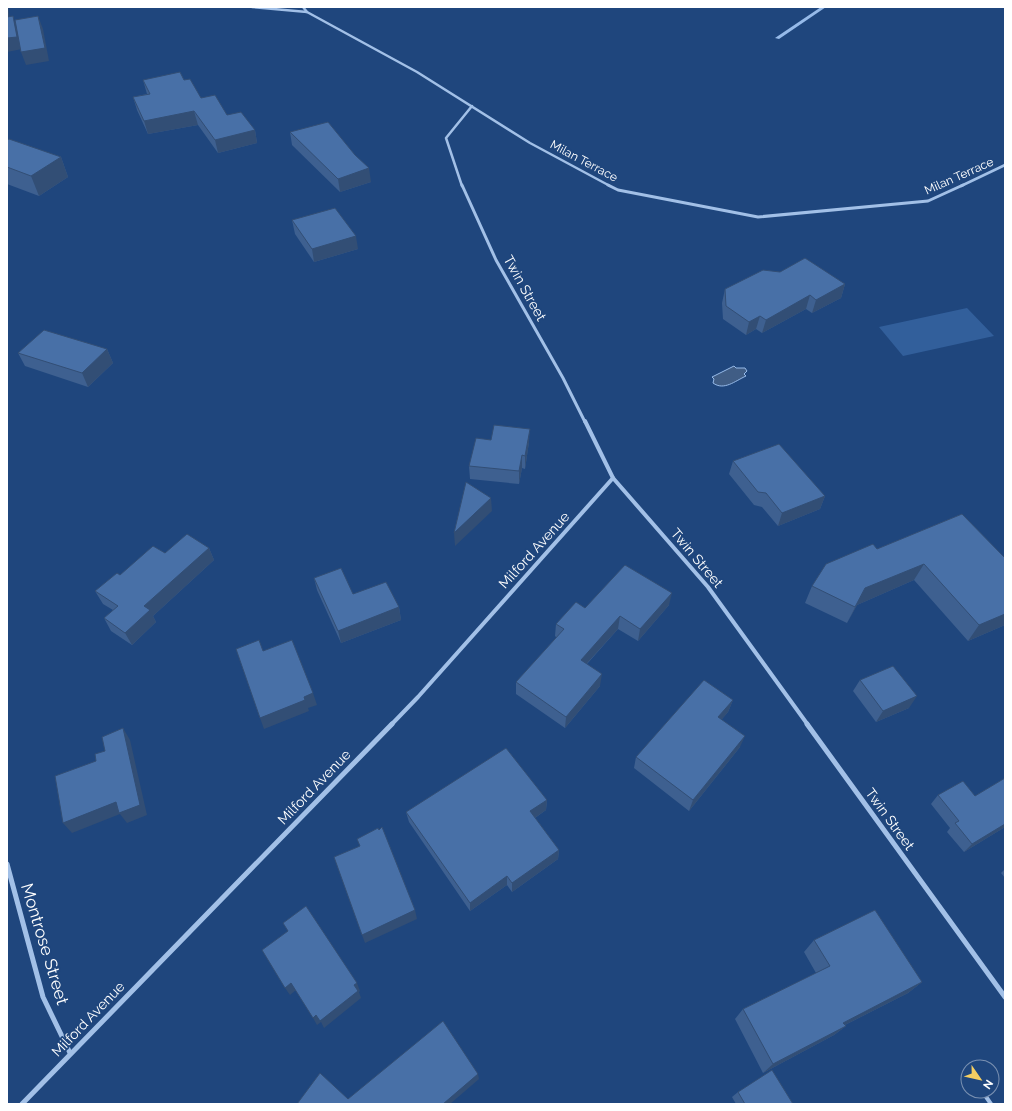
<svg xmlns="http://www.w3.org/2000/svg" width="1012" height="1111" viewBox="0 0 1012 1111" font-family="Raleway,sans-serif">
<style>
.green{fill:#325f9b}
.water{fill:#405d85;stroke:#96bae9}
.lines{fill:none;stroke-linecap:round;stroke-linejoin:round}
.stream{fill:#96bae9;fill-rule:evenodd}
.service{stroke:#a2c0e7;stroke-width:4}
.minor-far3{stroke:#a2c0e7;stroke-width:2.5}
.minor-far2{stroke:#a2c0e7;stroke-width:3}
.minor-far1{stroke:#a2c0e7;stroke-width:4}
.minor{stroke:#a2c0e7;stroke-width:5}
.wall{fill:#3e6090}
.shaded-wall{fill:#324e75}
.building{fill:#4870a7;stroke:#324e75}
.labels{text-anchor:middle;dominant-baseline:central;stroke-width:3.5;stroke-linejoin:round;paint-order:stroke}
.far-street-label{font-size:12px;fill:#fff;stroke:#1f467d}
.street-label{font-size:14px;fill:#fff;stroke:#1f467d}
.near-street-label{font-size:17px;fill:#fff;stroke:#1f467d}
</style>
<rect width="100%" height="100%" fill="#1f467d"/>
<path class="green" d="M 967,308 L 994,336 L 903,356 L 879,327 Z"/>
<path class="water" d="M 734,366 L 736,368 L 745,368 L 747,371 L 744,374 L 746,376 C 735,381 724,391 713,383 L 714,379 L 712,377 Z"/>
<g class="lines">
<path class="stream" d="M 821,7 L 826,7 L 779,39 L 775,38 Z"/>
<path class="service" d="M 982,1091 L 991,1104"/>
<g class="minor-far3">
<path d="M 252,7 L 307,12 L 417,72 L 530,143 L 610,186"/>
<path d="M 303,7 L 307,12"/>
<path d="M 462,186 L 446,138 L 472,106"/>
<path d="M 961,186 L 1005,165"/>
</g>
<g class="minor-far2">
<path d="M 462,185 L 496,260 L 563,378 L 585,422"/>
<path d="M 608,185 L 618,190 L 758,217 L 928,201 L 963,185"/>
</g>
<g class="minor-far1">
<path d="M 585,421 L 613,478 L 708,587 L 808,725"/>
<path d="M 391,725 L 418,697 L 613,478"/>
</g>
<g class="minor">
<path d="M 807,724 L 1005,997"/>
<path d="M 7,864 L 43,997 L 70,1053"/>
<path d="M 22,1104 L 392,724"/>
</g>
</g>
<g class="wall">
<path d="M 143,80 L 184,80 L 201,98 L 227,115 L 255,130 L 257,143 L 218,153 L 198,125 L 148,134 L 137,110 L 133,97 L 147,94 Z"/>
<path d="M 290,132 L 371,182 L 340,192 L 292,145 Z"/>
<path d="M 7,140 L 61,157 L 68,177 L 39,196 L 7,184 Z"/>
<path d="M 292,220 L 358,249 L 314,262 L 295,234 Z"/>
<path d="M 845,284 L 841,298 L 812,313 L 806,309 L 762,333 L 756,329 L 746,335 L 723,319 L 722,303 L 725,289 Z"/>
<path d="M 107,349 L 113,363 L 88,387 L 25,366 L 18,353 Z"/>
<path d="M 491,440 L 529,442 L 525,469 L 522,468 L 519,484 L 470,479 L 469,466 Z"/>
<path d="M 733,461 L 825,496 L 820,509 L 778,526 L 762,507 L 754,505 L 729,474 Z"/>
<path d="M 962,514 L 1005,625 L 968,641 L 914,580 L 857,605 L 847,623 L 805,603 L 812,586 L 877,549 Z"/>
<path d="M 209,548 L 214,560 L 153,616 L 156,622 L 132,645 L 111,631 L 104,618 L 113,610 L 103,604 L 95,591 L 120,575 L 165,553 Z"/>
<path d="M 314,578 L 353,594 L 399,607 L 401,620 L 341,643 L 317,590 Z"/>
<path d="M 669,605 L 638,641 L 618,629 L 587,664 L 600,686 L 565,728 L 516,694 L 516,682 L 557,638 L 555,636 L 556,624 L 585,608 Z"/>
<path d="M 860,680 L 909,708 L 876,722 L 853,691 Z"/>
<path d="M 733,700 L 728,712 L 721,720 L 740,747 L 689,811 L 634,768 L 636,757 Z"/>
<path d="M 1005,778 L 1005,827 L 964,852 L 947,832 L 950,828 L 931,804 L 938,795 L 975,796 Z"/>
<path d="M 547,800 L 546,810 L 535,818 L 559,850 L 558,859 L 512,892 L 507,885 L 470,911 L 409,822 L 406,812 Z"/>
<path d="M 1005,869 L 1005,878 L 1001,873 Z"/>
<path d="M 814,940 L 922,982 L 908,993 L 845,1025 L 846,1026 L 834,1035 L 763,1073 L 735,1019 L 743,1009 L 816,973 L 804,952 Z"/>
<path d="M 738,1092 L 793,1104 L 736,1104 L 732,1097 Z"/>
</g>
<g class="shaded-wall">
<path d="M 7,7 L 8,7 L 12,30 L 7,18 Z"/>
<path d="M 13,16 L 17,29 L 22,49 L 7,52 L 7,38 Z"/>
<path d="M 38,16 L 43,29 L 49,61 L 26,65 L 21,52 Z"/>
<path d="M 194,111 L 198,125 L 148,134 L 144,121 Z"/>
<path d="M 255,130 L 257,143 L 218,153 L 215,140 Z"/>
<path d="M 61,157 L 68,177 L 39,196 L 31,176 Z"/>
<path d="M 369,168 L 371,182 L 340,192 L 338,179 Z"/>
<path d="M 356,236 L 358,249 L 314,262 L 312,249 Z"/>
<path d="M 845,284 L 841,298 L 812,313 L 816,300 Z"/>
<path d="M 810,295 L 806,309 L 762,333 L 766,320 Z"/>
<path d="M 760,316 L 756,329 L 746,335 L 749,322 Z"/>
<path d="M 107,349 L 113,363 L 88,387 L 82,373 Z"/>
<path d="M 530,429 L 529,442 L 525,469 L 525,456 Z"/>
<path d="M 522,455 L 522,468 L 519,484 L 519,471 Z"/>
<path d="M 825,496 L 820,509 L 778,526 L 782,513 Z"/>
<path d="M 491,498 L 492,511 L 455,546 L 454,533 Z"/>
<path d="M 209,548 L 214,560 L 153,616 L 156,622 L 132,645 L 125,633 L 144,606 Z"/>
<path d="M 924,564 L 914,580 L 857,605 L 847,623 L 865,588 Z"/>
<path d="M 672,593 L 669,605 L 638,641 L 640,629 Z"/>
<path d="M 399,607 L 401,620 L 341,643 L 338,631 Z"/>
<path d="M 1005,614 L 1005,625 L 968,641 L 979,625 Z"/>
<path d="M 620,616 L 618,629 L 579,672 L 581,660 Z"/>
<path d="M 602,674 L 600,686 L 565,728 L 566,717 Z"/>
<path d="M 313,693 L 317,705 L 308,708 L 309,711 L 264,729 L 260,718 L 304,697 Z"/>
<path d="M 917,696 L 909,708 L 876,722 L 883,711 Z"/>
<path d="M 733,700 L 728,712 L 714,729 L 718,717 Z"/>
<path d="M 123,728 L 130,740 L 147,815 L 127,823 L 120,814 L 72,833 L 63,823 L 116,802 Z"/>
<path d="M 745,736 L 740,747 L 689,811 L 693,800 Z"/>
<path d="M 547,800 L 546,810 L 529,822 L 530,811 Z"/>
<path d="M 1005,824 L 1005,827 L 964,852 L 972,844 Z"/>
<path d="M 559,850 L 558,859 L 512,892 L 512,883 Z"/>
<path d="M 507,876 L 507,885 L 470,911 L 470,903 Z"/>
<path d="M 415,910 L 417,919 L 365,943 L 362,935 Z"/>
<path d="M 922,982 L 908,993 L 831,1032 L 843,1023 Z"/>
<path d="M 291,983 L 296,990 L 290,995 L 285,988 Z"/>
<path d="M 357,983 L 360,991 L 359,992 L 361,998 L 324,1028 L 321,1022 L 317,1025 L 313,1018 Z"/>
<path d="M 846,1026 L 834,1035 L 763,1073 L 773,1064 Z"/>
<path d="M 478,1074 L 479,1079 L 450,1104 L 443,1104 Z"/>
</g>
<g class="building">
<path d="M 13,16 L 17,37 L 7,38 L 7,17 Z"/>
<path d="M 38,16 L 45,48 L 21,52 L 15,20 Z"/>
<path d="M 180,72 L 184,80 L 190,79 L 201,98 L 215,95 L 227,115 L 241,112 L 255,130 L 215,140 L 194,111 L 144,121 L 133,97 L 150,94 L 143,80 Z"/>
<path d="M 328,122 L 355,155 L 369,168 L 338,179 L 290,132 Z"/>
<path d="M 9,139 L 61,157 L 31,176 L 7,167 L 7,140 Z"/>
<path d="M 335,208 L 356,236 L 312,249 L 292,220 Z"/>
<path d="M 805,258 L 845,284 L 816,300 L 810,295 L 766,320 L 760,316 L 749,322 L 726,306 L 725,289 L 763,270 L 780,272 Z"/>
<path d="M 44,330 L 107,349 L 82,373 L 18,353 Z"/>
<path d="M 494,425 L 530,429 L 525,456 L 522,455 L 519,471 L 469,466 L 476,438 L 491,440 Z"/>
<path d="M 779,444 L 825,496 L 782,513 L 766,493 L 758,492 L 733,461 Z"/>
<path d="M 466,482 L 491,498 L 454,533 Z"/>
<path d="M 962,514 L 1005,558 L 1005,614 L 979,625 L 924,564 L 865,588 L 855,607 L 812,586 L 826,564 L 873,544 L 877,549 Z"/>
<path d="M 187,534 L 209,548 L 144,606 L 150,610 L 125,633 L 104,618 L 118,606 L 95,591 L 117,573 L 120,575 L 153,546 L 165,553 Z"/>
<path d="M 625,565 L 672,593 L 640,629 L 620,616 L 581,660 L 602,674 L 566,717 L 516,682 L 564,629 L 556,624 L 576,602 L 585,608 Z"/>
<path d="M 341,568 L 353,594 L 386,582 L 399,607 L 338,631 L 314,578 Z"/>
<path d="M 259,640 L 263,651 L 292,640 L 313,693 L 304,697 L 305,700 L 260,718 L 236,649 Z"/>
<path d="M 893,666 L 917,696 L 883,711 L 860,680 Z"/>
<path d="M 704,680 L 733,700 L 718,717 L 745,736 L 693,800 L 636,757 Z"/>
<path d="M 123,728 L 140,805 L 119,813 L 116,802 L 63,823 L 55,776 L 96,761 L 95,754 L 105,751 L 102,737 Z"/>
<path d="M 506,748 L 547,800 L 530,811 L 559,850 L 512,883 L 507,876 L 470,903 L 406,812 Z"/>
<path d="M 1005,778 L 1005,824 L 972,844 L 955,823 L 959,821 L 938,795 L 963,781 L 975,796 Z"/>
<path d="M 382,827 L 415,910 L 362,935 L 334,857 L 360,846 L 357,839 L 378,828 L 379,830 Z"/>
<path d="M 306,906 L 357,983 L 354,985 L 358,991 L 320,1021 L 316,1015 L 313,1018 L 291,983 L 285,988 L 262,950 L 288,931 L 283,923 Z"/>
<path d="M 875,910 L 922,982 L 843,1023 L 846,1026 L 773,1064 L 743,1009 L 830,966 L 814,940 Z"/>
<path d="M 443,1021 L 478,1074 L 443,1104 L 297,1104 L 320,1073 L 348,1099 Z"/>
<path d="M 772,1070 L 793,1104 L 745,1104 L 738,1092 Z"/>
</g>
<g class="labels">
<g class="far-street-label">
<text transform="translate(584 161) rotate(28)">Milan Terrace</text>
<text transform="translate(959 176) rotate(-24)">Milan Terrace</text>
</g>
<g class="street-label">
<text transform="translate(525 288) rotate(61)">Twin Street</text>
<text transform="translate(534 550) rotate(-48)">Milford Avenue</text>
<text transform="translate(697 558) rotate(50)">Twin Street</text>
<text transform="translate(314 787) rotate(-46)">Milford Avenue</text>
<text transform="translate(890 819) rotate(54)">Twin Street</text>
<text transform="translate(88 1019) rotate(-46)">Milford Avenue</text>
</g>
<g class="near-street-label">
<text transform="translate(45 944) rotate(73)">Montrose Street</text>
</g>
</g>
<rect width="1012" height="1111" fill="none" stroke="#ffffff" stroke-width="16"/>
<g transform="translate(980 1079) rotate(124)"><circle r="19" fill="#1f467d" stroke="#7990b1"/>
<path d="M0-3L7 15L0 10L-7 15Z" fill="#f5ce62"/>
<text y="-6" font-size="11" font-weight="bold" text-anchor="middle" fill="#ffffff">N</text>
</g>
</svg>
